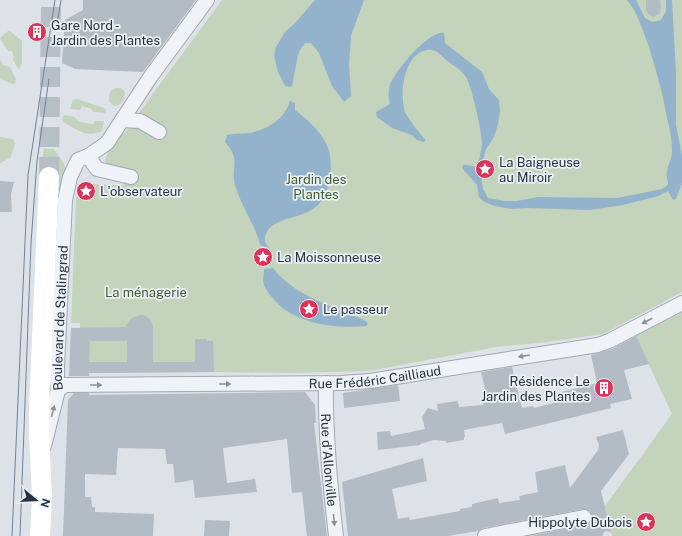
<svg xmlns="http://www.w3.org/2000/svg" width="682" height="536" viewBox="0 0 682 536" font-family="'Public Sans',sans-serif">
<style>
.green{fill:#c4d3bc}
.water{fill:#93b3cc}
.building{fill:#b3bbc5;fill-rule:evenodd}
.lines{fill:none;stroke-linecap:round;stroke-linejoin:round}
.secondary-tunnel{stroke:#b7bfc6;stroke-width:20;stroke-dasharray:20 10;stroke-linecap:butt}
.street-casing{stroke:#a1a9b2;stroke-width:16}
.street{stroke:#eff2f6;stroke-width:14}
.secondary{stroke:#fff;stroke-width:20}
.tram{stroke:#748293;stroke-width:1}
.oneway{fill:#8a929b}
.labels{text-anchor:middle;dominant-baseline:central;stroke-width:3.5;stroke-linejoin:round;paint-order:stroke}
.poi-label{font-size:13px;fill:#243140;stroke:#ecf1f5;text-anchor:start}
.park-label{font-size:13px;fill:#3c5d30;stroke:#ecf1f5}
.street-label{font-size:13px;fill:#243140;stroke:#ecf1f5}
</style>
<rect width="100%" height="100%" fill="#dce2e8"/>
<g class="green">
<path d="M 222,0 L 682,0 L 682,292 L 603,334 L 547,342 L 496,347 L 369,371 L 290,373 L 214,372 L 89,373 L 89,355 L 80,332 L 80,323 L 71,323 L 76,198 L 86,184 L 124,185 L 126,171 C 119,169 108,168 105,160 L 110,147 L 131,126 L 135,126 L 138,114 Z"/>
<path d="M 8,31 L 11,32 L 22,41 L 22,63 L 19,70 L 13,60 L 14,57 L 12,51 L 8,51 L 0,38 Z"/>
<path d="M 0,59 L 3,65 L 10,67 L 16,79 L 15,83 L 13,84 L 0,79 Z"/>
<path d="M 116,88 L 121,88 L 125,92 C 124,99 122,106 114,106 L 109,101 C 109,94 109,91 116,88 Z"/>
<path d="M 77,99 L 104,108 L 106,110 L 105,113 L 93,112 L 92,109 L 82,106 L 80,110 L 70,109 L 73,100 Z"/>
<path d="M 64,115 L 74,117 L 80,122 L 93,124 L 95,121 L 104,121 L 102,131 C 88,138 76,130 64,122 L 62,120 Z"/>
<path d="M 0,137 L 13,139 L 15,144 L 10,158 L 0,163 Z"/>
<path d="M 44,149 L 54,149 C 61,160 69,166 65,179 C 63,184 62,187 58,191 L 54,175 L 39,175 Z"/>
<path d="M 682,310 L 682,536 L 612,536 L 605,506 L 672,414 L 635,335 Z"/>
</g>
<g class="water">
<path d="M 315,0 L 364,0 L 351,36 L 349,64 L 351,96 L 344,102 L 332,86 L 319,53 L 311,43 L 305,43 L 300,50 L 298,55 L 292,86 L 290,87 L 285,86 L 278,72 L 274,56 L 276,47 L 285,32 L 295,23 Z"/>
<path d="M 627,0 L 636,0 L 645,18 L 652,22 L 661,20 L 666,11 L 666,0 L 672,0 L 676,74 L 676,125 L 682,156 L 682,183 L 676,199 L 673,200 L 668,191 L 658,196 L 623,205 L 590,210 L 527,208 L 512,209 L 494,206 L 483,201 L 479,197 L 477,185 L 462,168 L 463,165 C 468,164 473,168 478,165 C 479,159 481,151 482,145 C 483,136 471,84 466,77 C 461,69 452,65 445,59 C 439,54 436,49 427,50 C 404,53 399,94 405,112 C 406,115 422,137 425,139 L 425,141 L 424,142 L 417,140 L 412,135 L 392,128 L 377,117 L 376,112 L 390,104 C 388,97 388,91 390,85 C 395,71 429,30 444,33 L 445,43 L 482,72 L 489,89 L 499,100 L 500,111 L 498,124 L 494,137 L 486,149 L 481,168 L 482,183 L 483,189 L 488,198 L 504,201 L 517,201 L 538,197 L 617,198 L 662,189 C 673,183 665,181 667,172 C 668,164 672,159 672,151 C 672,140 670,129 667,118 C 663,94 656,70 649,47 C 643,31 638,13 627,0 Z"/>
<path d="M 290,101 L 295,103 L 295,110 C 307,119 319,130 326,143 C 335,160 331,193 317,206 C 305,217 288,216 275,224 C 266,229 260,241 270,248 L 260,245 C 255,224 241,206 235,185 C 230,166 242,161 225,142 L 227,135 C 235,133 242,134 249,133 C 267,130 285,119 290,101 Z"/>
<path d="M 273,268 C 292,294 333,307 362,319 L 367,322 L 368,324 L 366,326 C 335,329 292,324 272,297 C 268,293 264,287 263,281 C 263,277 264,273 264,269 Z"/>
</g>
<g class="building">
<path d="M 83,0 L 196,0 L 143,72 L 75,69 L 62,63 L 65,20 L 83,10 Z"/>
<path d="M 646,0 L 660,0 L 661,9 L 659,14 L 653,17 L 649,15 L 646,11 Z"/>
<path d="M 0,181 L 14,182 L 11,194 L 12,212 L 0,212 Z"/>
<path d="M 139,315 L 144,315 L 151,320 L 153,327 L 153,362 L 195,362 L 195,339 L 207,339 L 207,341 L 213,341 L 214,372 L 89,373 L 89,376 L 69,376 L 71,328 L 125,327 L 132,318 ZM 90,341 L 127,341 L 127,362 L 89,362 Z"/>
<path d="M 636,336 L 649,364 L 624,370 L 632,399 L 610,404 L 611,408 L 505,434 L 502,423 L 464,430 L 465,437 L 464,437 L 464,440 L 446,443 L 446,441 L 434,440 L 420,444 L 420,445 L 378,450 L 377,432 L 390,431 L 391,436 L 425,429 L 422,417 L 428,408 L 438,411 L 437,404 L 457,401 L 458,402 L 459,407 L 483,405 L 483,403 L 488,402 L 481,372 L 512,367 L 522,408 L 533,406 L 534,408 L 558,402 L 557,397 L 563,396 L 562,392 L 597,383 L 591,355 L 612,349 Z"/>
<path d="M 398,385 L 400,401 L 344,408 L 343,393 Z"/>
<path d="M 305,392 L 315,405 L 316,423 L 314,423 L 327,536 L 307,536 L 302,492 L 292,493 L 287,439 L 223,448 L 227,483 L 255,479 L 257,492 L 195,498 L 193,480 L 175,483 L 173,464 L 167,464 L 165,449 L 118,448 L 116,475 L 85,474 L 85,497 L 91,497 L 92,507 L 95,507 L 95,512 L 154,514 L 153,536 L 63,536 L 68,400 L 74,393 L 89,393 L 89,395 Z"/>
<path d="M 623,430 L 629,454 L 601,491 L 611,532 L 605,531 L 602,536 L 530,536 L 589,524 L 592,519 L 592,515 L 590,511 L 583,509 L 483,528 L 479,531 L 447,536 L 348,536 L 342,482 L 423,458 L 427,481 L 392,489 L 398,519 L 409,517 L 410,520 L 460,511 L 460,509 L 472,507 L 472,504 L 498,498 L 499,503 L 520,500 L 519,496 L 538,492 L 535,472 L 565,465 L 570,488 L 598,450 L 599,445 L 596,437 Z"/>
<path d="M 205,520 L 230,521 L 229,536 L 204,536 Z"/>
</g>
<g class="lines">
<path class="secondary-tunnel" d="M 49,177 L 51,0"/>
<defs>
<g id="street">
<path d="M 122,120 L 140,121 L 159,132"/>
<path d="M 88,156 L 97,169 L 131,177"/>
<path id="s1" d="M 326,383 C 325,434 330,485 336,536"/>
<path id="s2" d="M 58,390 L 65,385 L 341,383 L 370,381 L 598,345 L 609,341 L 682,303"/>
<path id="s3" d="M 44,446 L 58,390 L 57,381 L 57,367 L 65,200 L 70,177 L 78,160 L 88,156 L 107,143 L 151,76 L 207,0"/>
<path d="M 485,536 L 584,517"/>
</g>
</defs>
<use href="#street" class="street-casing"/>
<use href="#street" class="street"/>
<path class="secondary" d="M 40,536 L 42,496 L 39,434 L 39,409 L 49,177"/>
<g class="tram">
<path d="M 57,24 L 61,0"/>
<path d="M 12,536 L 28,175 L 55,0"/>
<path d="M 20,536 L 31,243 L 37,161 L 49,79"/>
</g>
</g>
<defs><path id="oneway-solid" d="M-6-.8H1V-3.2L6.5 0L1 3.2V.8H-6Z"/></defs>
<g class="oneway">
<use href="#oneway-solid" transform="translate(647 321) rotate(152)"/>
<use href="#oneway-solid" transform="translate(524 356) rotate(171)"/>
<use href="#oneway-solid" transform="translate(225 384)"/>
<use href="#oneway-solid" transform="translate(96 385)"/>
<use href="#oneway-solid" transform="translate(53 411) rotate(-76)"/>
<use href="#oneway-solid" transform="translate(334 520) rotate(84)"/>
</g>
<defs>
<symbol id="building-disc" viewBox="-11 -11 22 22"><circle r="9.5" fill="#db335a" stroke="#ecf1f5"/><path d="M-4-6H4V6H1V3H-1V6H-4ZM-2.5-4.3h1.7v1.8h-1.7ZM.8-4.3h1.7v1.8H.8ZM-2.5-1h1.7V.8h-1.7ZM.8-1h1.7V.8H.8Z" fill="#fff"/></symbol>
<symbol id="sight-disc" viewBox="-11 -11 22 22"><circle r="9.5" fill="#db335a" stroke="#ecf1f5"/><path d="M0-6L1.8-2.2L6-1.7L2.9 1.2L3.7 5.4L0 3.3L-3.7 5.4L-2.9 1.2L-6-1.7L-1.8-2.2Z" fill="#fff"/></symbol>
</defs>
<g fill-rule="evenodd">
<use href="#building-disc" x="26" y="21" width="22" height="22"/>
<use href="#sight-disc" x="474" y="158" width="22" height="22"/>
<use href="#sight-disc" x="75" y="180" width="22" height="22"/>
<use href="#sight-disc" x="252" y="246" width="22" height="22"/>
<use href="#sight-disc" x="298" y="298" width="22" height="22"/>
<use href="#building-disc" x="593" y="377" width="22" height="22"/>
<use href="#sight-disc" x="635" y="511" width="22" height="22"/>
</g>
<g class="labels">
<g class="poi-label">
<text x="51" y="25">Gare Nord -<tspan x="51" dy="15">Jardin des Plantes</tspan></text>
<text x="499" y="162">La Baigneuse<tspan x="499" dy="15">au Miroir</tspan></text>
<text x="100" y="191">L'observateur</text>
<text x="277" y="257">La Moissonneuse</text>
<text x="323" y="309">Le passeur</text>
<text x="590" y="381" text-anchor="end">Résidence Le<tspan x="590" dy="15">Jardin des Plantes</tspan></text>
<text x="632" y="522" text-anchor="end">Hippolyte Dubois</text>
</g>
<g class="park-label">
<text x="316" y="179">Jardin des<tspan x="316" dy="15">Plantes</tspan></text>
<text x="146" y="292">La ménagerie</text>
</g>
<g class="street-label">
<text stroke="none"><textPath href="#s3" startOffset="130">Boulevard de Stalingrad</textPath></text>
<text stroke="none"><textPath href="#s2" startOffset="319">Rue Frédéric Cailliaud</textPath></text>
<text stroke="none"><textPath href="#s1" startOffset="77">Rue d'Allonville</textPath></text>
</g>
</g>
<g transform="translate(36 500) rotate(108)" stroke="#ecf1f5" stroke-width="3" paint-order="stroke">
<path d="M0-3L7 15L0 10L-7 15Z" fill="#243140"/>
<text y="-6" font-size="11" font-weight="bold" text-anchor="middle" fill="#243140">N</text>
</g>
</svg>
